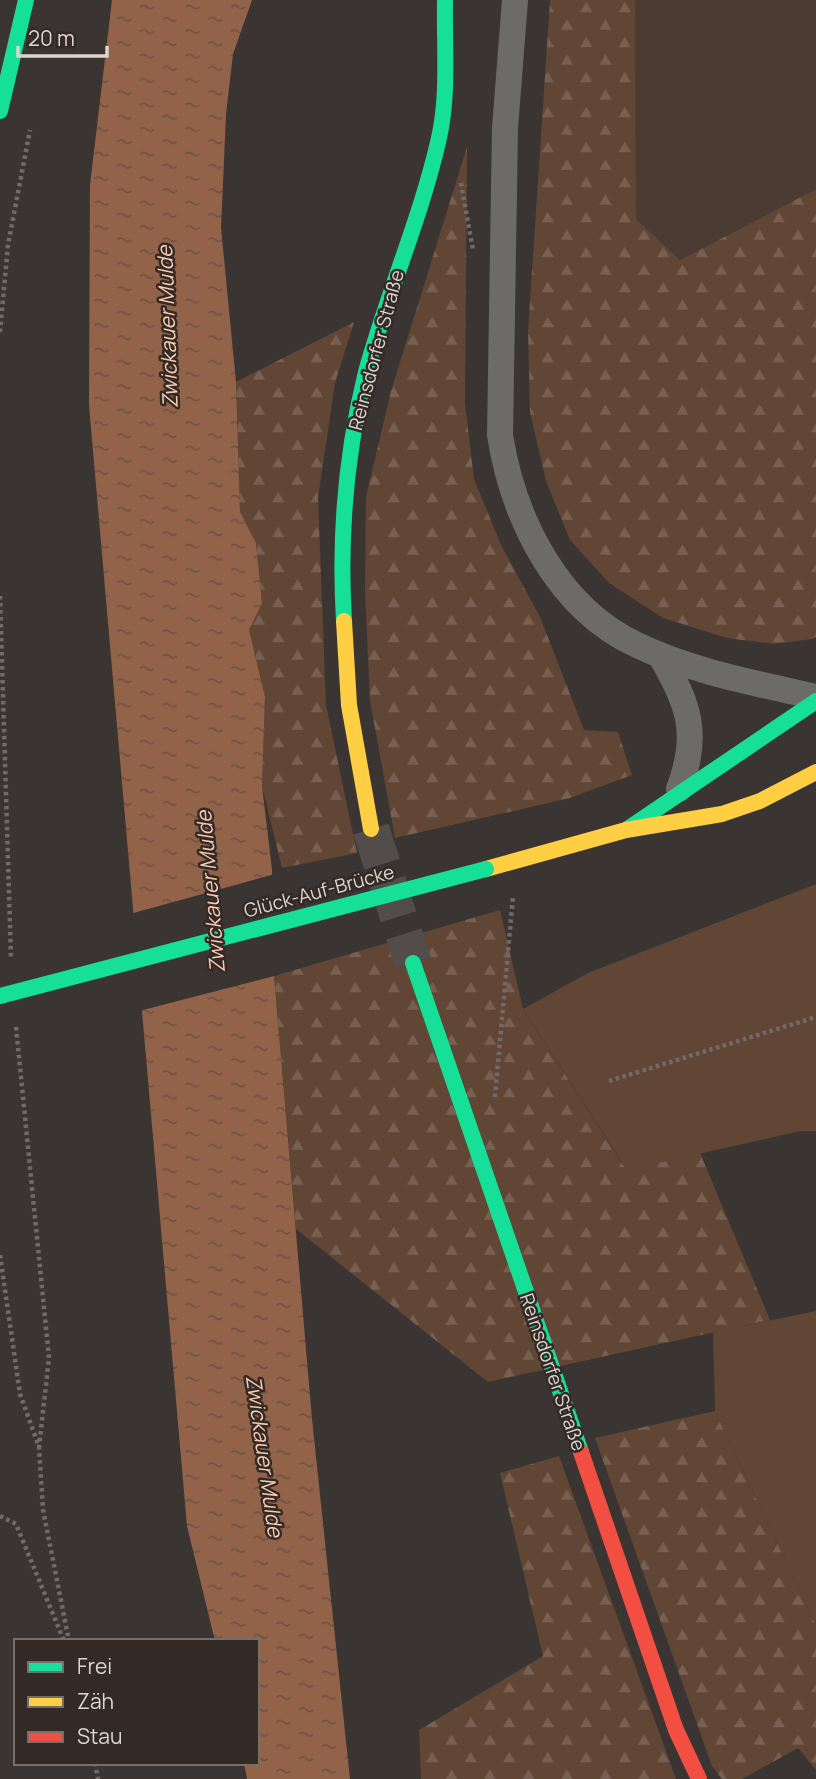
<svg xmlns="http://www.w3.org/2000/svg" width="816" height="1779" viewBox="0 0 816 1779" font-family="Manrope,sans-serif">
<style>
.built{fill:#4a3b33}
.forest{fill:url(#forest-firs)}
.garden{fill:#614535}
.water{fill:url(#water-ripples)}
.pier{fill:#3a3532}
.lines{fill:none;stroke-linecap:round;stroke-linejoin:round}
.secondary-tunnel{stroke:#524d4a;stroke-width:37;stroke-dasharray:37 18;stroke-linecap:butt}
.path{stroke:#6f6b6a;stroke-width:4.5;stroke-dasharray:3.5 3.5;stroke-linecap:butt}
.street{stroke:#6d6b6a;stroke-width:26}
.fast{stroke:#16e098;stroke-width:16}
.slow{stroke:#ffcf43;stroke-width:16}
.jam{stroke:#f24e42;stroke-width:16}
.fast-bridge{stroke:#16e098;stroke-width:16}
.labels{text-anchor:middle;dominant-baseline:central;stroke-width:5;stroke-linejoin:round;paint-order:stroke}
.street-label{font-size:19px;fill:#dbd5d2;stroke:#332a25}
.water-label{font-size:21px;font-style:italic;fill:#facab0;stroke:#332a25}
</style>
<defs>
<pattern id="forest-firs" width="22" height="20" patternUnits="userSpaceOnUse" patternTransform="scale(1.75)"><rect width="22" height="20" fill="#614535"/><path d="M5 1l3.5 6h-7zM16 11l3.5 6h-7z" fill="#775f51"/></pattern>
<pattern id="water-ripples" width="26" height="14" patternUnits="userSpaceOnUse" patternTransform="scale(1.75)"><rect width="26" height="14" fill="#936349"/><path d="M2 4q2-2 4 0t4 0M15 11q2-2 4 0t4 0" fill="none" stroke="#6f5344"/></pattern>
</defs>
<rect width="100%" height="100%" fill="#3a3532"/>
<path class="built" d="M 635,0 L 816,0 L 816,189 L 680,260 L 636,219 Z"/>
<g class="forest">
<path d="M 550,0 L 635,0 L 636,219 L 680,260 L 816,189 L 816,637 L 812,639 L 774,644 L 727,638 L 663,618 L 609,583 L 570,540 L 546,481 L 530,412 L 528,331 Z"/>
<path d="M 467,147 L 465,404 L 474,479 L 501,545 L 540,617 L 584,730 L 618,732 L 632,775 L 570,798 L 395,838 L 370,701 L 365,591 L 366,497 L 391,391 Z"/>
<path d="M 354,322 L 335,383 L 318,498 L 326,705 L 357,853 L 282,868 L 262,786 L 265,697 L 249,630 L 262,602 L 256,543 L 240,513 L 236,382 Z"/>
<path d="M 500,910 L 523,1009 L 626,1169 L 700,1153 L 770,1320 L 488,1382 L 296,1229 L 274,976 Z"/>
<path d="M 715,1411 L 816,1625 L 816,1770 L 798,1748 L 742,1779 L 722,1779 L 712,1766 L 595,1438 Z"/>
<path d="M 559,1456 L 676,1779 L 421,1779 L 419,1730 L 543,1656 L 500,1473 Z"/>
</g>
<g class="garden">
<path d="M 816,884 L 816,1131 L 801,1131 L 627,1170 L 523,1009 L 588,973 Z"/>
<path d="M 816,1311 L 816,1625 L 715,1411 L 713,1332 Z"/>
</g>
<path class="water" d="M 112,0 L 252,0 L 233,54 L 226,114 L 221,228 L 236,382 L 240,512 L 256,543 L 262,603 L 249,630 L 265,697 L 262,786 L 272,870 L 274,976 L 312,1419 L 350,1779 L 247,1779 L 244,1763 L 257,1763 L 257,1641 L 215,1641 L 187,1526 L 89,405 L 90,185 Z"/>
<path class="pier" d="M 275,874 L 278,975 L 139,1011 L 130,914 Z"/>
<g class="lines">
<path class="secondary-tunnel" d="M 371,829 L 413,963"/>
<g class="path">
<path d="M 461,183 L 473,250"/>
<path d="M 0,332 L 8,245 L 30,130"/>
<path d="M 0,596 L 11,959"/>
<path d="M 16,1027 L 49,1358 L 39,1447"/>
<path d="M 609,1081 L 816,1017"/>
<path d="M 495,1097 L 513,896"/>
<path d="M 0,1255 L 20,1394 L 39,1447 L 43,1510 L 69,1641"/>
<path d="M 0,1516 L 16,1524 L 64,1641"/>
<path d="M 95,1763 L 98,1779"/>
</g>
<g class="street">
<path d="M 515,0 L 505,128 L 500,435 C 513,518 557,608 637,645 C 693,672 756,683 816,697"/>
<path d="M 660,655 C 689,704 700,734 679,789"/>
</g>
<g class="fast">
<path d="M 0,111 L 26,0"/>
<path d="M 344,621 C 339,539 346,453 366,372 C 387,294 421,218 439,138 C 449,94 444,45 445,0"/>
<path d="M 626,830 L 816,701"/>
<path d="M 413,963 L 581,1452"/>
</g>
<g class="slow">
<path d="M 344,621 L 349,705 L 371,829"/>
<path d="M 486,869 L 626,830 L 722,814 L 760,801 L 816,772"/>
</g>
<path class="jam" d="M 581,1452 L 676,1730 L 699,1779"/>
<path class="fast-bridge" d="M 0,996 L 486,869"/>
</g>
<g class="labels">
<g class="street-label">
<text transform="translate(376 350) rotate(-75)">Reinsdorfer Straße</text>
<text transform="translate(319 891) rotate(-15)">Glück-Auf-Brücke</text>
<text transform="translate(553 1372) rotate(71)">Reinsdorfer Straße</text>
</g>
<g class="water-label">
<text transform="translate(167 327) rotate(-92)">Zwickauer Mulde</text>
<text transform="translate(210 892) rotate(-95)">Zwickauer Mulde</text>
<text transform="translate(265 1456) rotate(82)">Zwickauer Mulde</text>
</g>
</g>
<rect x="14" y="1639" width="245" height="126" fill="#332a25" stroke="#766e6a" stroke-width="2"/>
<rect x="28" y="1662" width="35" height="10" fill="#16e098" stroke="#766e6a" stroke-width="2"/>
<text x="77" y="1674" font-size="21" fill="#dbd5d2">Frei</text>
<rect x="28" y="1697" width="35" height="10" fill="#ffcf43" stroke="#766e6a" stroke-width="2"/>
<text x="77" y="1709" font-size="21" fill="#dbd5d2">Zäh</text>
<rect x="28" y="1732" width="35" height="10" fill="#f24e42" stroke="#766e6a" stroke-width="2"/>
<text x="77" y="1744" font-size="21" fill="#dbd5d2">Stau</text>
<path d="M18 46v10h89v-10" fill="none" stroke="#dbd5d2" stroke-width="3.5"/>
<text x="28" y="46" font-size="21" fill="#dbd5d2" stroke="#332a25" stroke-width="5" paint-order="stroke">20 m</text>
</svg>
